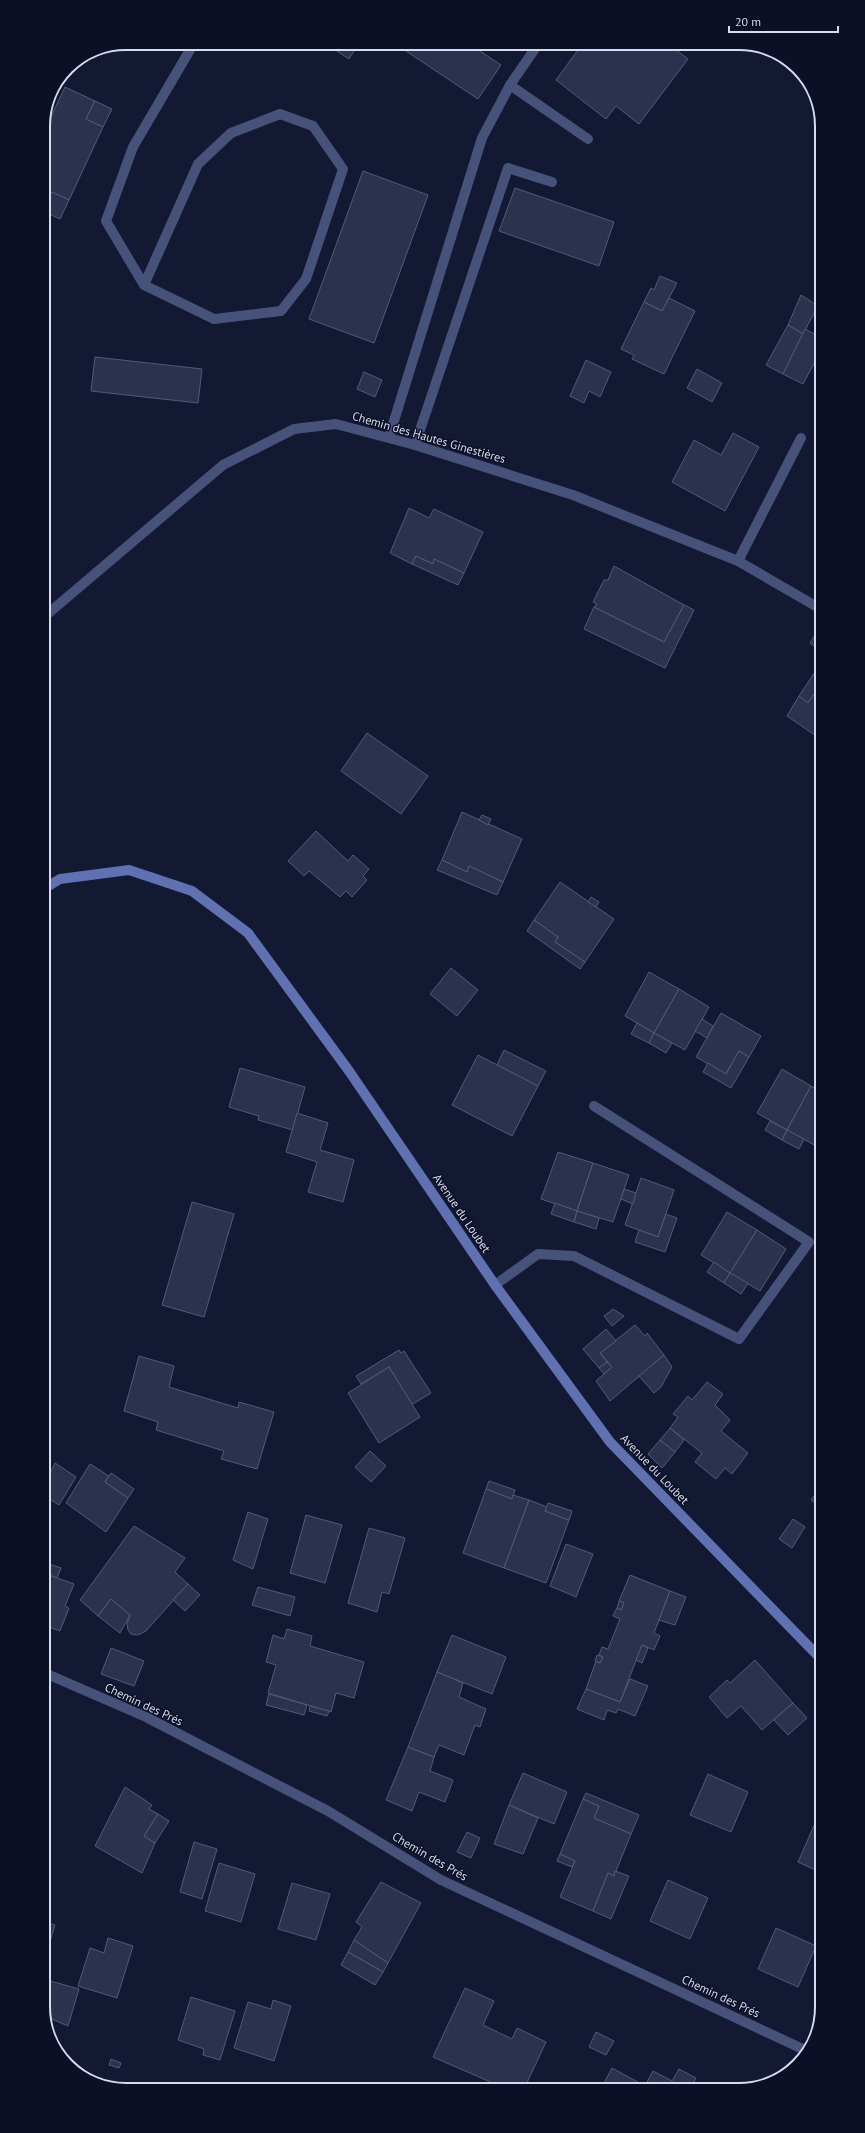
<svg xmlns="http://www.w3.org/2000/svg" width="865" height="2133" viewBox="0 0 865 2133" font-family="'PT Sans',sans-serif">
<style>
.building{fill:#2b324d;stroke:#515a77}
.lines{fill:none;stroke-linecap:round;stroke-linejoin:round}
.lane{stroke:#47527b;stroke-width:10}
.street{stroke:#47527b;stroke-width:10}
.secondary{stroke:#6071b2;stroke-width:10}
.labels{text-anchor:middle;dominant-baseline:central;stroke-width:3;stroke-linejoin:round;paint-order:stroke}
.street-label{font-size:12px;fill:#d6dbed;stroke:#0b1027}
.rim{fill:none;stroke:#d6dbed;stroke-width:2}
</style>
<rect width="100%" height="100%" fill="#131932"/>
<g class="building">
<path d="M 333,43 L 359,43 L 349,59 L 331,47 Z"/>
<path d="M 394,43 L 481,43 L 477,49 L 501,65 L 478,99 Z"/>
<path d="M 583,43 L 667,43 L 688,59 L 639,124 L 616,106 L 606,119 L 556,80 Z"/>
<path d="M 65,87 L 95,101 L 86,119 L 103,127 L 69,200 L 52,192 L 43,211 L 43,134 Z"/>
<path d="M 95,101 L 112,109 L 103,127 L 86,119 Z"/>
<path d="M 363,171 L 428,195 L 374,343 L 309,319 Z"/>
<path d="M 515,188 L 614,222 L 599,266 L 499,231 Z"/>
<path d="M 52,192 L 69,200 L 60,219 L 43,211 Z"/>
<path d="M 660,276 L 677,283 L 662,311 L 644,302 L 651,288 L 654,290 Z"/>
<path d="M 801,295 L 818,306 L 803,334 L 788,325 Z"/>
<path d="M 669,298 L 695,311 L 664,374 L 632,359 L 634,355 L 621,349 L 644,302 L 662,311 Z"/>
<path d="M 788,325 L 803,334 L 783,374 L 766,365 Z"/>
<path d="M 805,329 L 818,336 L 818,356 L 803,384 L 783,374 Z"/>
<path d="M 95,357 L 202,369 L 198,403 L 91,391 Z"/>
<path d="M 586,360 L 611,372 L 600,397 L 589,391 L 584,403 L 570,396 Z"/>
<path d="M 697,369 L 722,383 L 712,402 L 687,388 Z"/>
<path d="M 364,372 L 382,380 L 375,397 L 357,389 Z"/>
<path d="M 733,433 L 759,447 L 725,511 L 672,482 L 694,440 L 721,455 Z"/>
<path d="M 409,508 L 429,518 L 434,509 L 483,532 L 464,573 L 434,559 L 433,564 L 416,556 L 412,564 L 390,553 Z"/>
<path d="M 416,556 L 433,564 L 434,559 L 464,573 L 458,585 L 412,564 Z"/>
<path d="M 614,566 L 684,605 L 664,642 L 594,607 L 597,604 L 593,602 L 604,580 L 608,580 Z"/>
<path d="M 684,605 L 694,610 L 665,668 L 584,629 L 594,607 L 664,642 Z"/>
<path d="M 817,632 L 819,633 L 819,649 L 810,643 Z"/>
<path d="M 815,672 L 819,675 L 819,687 L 808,703 L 799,696 Z"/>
<path d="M 819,687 L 819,738 L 787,716 L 799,696 L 808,703 Z"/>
<path d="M 367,733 L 428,776 L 401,814 L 341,771 Z"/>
<path d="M 462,812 L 522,839 L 503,882 L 469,866 L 467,872 L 442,860 Z"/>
<path d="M 482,815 L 491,819 L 488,825 L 479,820 Z"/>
<path d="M 316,831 L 348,861 L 353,855 L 369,869 L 363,876 L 367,880 L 352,897 L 346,891 L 340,897 L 309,871 L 304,876 L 288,861 Z"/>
<path d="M 442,860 L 467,872 L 469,866 L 503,882 L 497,895 L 437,870 Z"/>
<path d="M 560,882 L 614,919 L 585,962 L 555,942 L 558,937 L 534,920 Z"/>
<path d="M 591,897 L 599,902 L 596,907 L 588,902 Z"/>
<path d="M 534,920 L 558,937 L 555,942 L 585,962 L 580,969 L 527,931 Z"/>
<path d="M 451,968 L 478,990 L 457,1016 L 430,994 Z"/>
<path d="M 649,972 L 679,989 L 654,1033 L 625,1016 Z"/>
<path d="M 679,989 L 709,1007 L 685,1050 L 654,1033 Z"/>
<path d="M 721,1013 L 761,1036 L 749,1057 L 739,1051 L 726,1074 L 696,1057 Z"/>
<path d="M 702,1019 L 713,1026 L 707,1038 L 695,1031 Z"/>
<path d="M 637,1023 L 654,1033 L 649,1043 L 631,1034 Z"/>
<path d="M 654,1033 L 672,1043 L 666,1053 L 649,1043 Z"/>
<path d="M 504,1050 L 546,1071 L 538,1086 L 497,1065 Z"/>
<path d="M 739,1051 L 749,1057 L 731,1088 L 703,1072 L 708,1063 L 726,1074 Z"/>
<path d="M 478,1055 L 538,1086 L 512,1136 L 452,1105 Z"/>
<path d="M 240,1068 L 305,1087 L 293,1130 L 258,1120 L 259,1116 L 229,1107 Z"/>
<path d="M 782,1069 L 811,1086 L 787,1130 L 757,1113 Z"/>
<path d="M 811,1086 L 820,1091 L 820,1142 L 818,1147 L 787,1130 Z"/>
<path d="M 297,1113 L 328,1123 L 320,1150 L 354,1160 L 343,1202 L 308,1192 L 317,1162 L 286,1152 Z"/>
<path d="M 770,1121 L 787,1130 L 782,1140 L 765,1130 Z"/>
<path d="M 787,1130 L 804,1139 L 799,1149 L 782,1140 Z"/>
<path d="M 558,1152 L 593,1163 L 577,1211 L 541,1199 Z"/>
<path d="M 593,1163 L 629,1175 L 613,1222 L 577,1211 Z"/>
<path d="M 641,1178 L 674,1190 L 658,1237 L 625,1225 Z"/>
<path d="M 624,1189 L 636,1193 L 633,1204 L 621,1199 Z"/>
<path d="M 192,1202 L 234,1214 L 204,1317 L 162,1305 Z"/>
<path d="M 555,1203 L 577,1211 L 574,1222 L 551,1214 Z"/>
<path d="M 577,1211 L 599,1218 L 596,1229 L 574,1222 Z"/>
<path d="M 727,1212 L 757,1230 L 730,1273 L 701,1255 Z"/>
<path d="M 666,1214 L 677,1218 L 665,1252 L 635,1242 L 639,1230 L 658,1237 Z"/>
<path d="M 757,1230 L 786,1249 L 760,1291 L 730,1273 Z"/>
<path d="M 714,1262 L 730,1273 L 724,1283 L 707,1272 Z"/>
<path d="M 730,1273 L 748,1283 L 741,1294 L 724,1283 Z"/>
<path d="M 613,1309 L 624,1316 L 612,1326 L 604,1316 Z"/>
<path d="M 635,1325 L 645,1336 L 647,1333 L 664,1355 L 610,1401 L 596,1381 L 612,1367 L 600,1353 Z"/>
<path d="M 606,1329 L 616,1341 L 600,1353 L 607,1362 L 599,1368 L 583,1349 Z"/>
<path d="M 399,1350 L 401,1353 L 404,1351 L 431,1393 L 411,1405 L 389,1367 L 361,1384 L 356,1376 Z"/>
<path d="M 664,1355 L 672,1367 L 661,1387 L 654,1393 L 639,1376 Z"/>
<path d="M 139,1356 L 174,1366 L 169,1387 L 238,1408 L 239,1402 L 274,1412 L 257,1469 L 221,1459 L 224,1451 L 156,1430 L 158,1422 L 124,1411 Z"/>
<path d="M 607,1362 L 612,1367 L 604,1374 L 599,1368 Z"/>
<path d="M 389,1367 L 420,1417 L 379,1443 L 348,1393 Z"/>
<path d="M 707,1382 L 723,1394 L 715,1405 L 730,1420 L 721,1431 L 748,1453 L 732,1474 L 725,1468 L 716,1479 L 695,1462 L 702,1453 L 670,1428 L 678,1417 L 673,1414 L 688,1396 L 692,1400 Z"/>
<path d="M 670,1428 L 684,1440 L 675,1452 L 660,1440 Z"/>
<path d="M 660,1440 L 675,1452 L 662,1468 L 648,1454 Z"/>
<path d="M 370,1451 L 386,1466 L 371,1482 L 355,1467 Z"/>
<path d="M 55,1463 L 76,1477 L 59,1505 L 46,1497 L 46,1481 Z"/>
<path d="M 90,1464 L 109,1476 L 105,1482 L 128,1498 L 106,1532 L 66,1503 Z"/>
<path d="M 111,1473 L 134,1489 L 128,1498 L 105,1482 Z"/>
<path d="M 489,1481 L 515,1490 L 512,1499 L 486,1489 Z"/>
<path d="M 821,1487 L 821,1507 L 811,1500 Z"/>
<path d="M 486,1489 L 512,1499 L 513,1495 L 529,1500 L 504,1568 L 463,1553 Z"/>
<path d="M 529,1500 L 547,1507 L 545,1511 L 569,1520 L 546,1583 L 504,1568 Z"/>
<path d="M 548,1503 L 572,1511 L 569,1520 L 545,1511 Z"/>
<path d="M 248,1512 L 268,1519 L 253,1569 L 233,1560 Z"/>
<path d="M 306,1515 L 342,1525 L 325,1583 L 290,1573 Z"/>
<path d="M 793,1519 L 805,1527 L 792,1548 L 779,1539 Z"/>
<path d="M 134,1526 L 185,1558 L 175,1572 L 188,1584 L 146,1631 L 138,1635 L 131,1634 L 128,1630 L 127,1624 L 130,1615 L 111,1599 L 98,1616 L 80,1600 Z"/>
<path d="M 369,1528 L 405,1538 L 389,1594 L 382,1592 L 377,1612 L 348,1603 Z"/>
<path d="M 566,1544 L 593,1554 L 576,1597 L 550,1586 Z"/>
<path d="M 46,1563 L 61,1568 L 57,1578 L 46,1574 Z"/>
<path d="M 46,1574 L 74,1584 L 65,1606 L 69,1608 L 60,1631 L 46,1626 Z"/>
<path d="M 630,1575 L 670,1591 L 654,1633 L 660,1636 L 654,1650 L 642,1645 L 620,1702 L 586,1689 L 596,1661 L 600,1663 L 603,1657 L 599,1655 L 602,1647 L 608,1649 L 620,1619 L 613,1616 L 617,1608 L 621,1610 L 624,1603 L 619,1601 Z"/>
<path d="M 188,1584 L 200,1595 L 185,1611 L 173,1600 Z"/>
<path d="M 258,1587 L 295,1597 L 290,1616 L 252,1605 Z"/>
<path d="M 670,1591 L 686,1597 L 675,1625 L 659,1620 Z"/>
<path d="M 111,1599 L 130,1615 L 120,1633 L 98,1616 Z"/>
<path d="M 619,1601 L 624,1603 L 621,1610 L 617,1608 Z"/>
<path d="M 287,1629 L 312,1636 L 310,1646 L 364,1662 L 354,1698 L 336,1693 L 331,1712 L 268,1693 L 276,1665 L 266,1662 L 273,1635 L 284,1639 Z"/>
<path d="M 452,1635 L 506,1657 L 492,1694 L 437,1672 Z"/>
<path d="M 642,1645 L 648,1648 L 642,1663 L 636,1660 Z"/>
<path d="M 111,1648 L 144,1661 L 134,1686 L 101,1674 Z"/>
<path d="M 597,1655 L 603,1657 L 600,1663 L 595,1661 Z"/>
<path d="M 755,1660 L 793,1703 L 762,1730 L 741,1706 L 727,1718 L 709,1697 L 727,1680 L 730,1683 Z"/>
<path d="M 437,1672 L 463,1683 L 459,1697 L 486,1709 L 480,1727 L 475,1725 L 464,1755 L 439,1745 L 434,1757 L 408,1747 Z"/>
<path d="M 630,1679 L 648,1686 L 635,1716 L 618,1709 L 616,1713 L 607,1710 L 604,1720 L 577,1709 L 586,1689 L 620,1702 Z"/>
<path d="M 269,1694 L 307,1705 L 304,1715 L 266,1705 Z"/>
<path d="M 793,1703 L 807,1718 L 788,1735 L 774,1720 Z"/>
<path d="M 310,1706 L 329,1711 L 327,1716 L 309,1711 Z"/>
<path d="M 408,1747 L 434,1757 L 430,1771 L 453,1780 L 445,1802 L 419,1792 L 412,1811 L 386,1800 Z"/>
<path d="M 523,1773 L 567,1792 L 554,1824 L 509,1805 Z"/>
<path d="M 708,1774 L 748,1792 L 731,1832 L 690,1815 Z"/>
<path d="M 125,1787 L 152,1805 L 149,1809 L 158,1814 L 144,1836 L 155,1843 L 142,1873 L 95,1846 Z"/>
<path d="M 586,1793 L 639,1815 L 631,1834 L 594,1818 L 599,1806 L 583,1799 Z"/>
<path d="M 583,1799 L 599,1806 L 594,1818 L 631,1834 L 614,1876 L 608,1873 L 593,1911 L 560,1897 L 575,1861 L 560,1854 Z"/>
<path d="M 509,1805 L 538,1818 L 523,1854 L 494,1844 Z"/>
<path d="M 158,1814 L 169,1821 L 155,1843 L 144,1836 Z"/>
<path d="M 816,1821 L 822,1824 L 822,1873 L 798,1862 Z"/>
<path d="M 467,1832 L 480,1838 L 471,1858 L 457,1852 Z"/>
<path d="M 194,1842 L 217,1849 L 202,1899 L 180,1892 Z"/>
<path d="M 560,1854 L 575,1861 L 572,1867 L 557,1861 Z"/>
<path d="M 219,1863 L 255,1874 L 241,1922 L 205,1911 Z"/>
<path d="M 615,1871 L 629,1876 L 611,1919 L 593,1911 L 608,1873 L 614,1876 Z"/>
<path d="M 668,1880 L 708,1898 L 690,1939 L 650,1921 Z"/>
<path d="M 381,1882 L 421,1903 L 388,1963 L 354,1940 L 362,1927 L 356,1922 Z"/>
<path d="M 292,1883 L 330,1894 L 316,1940 L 278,1929 Z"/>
<path d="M 47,1923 L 55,1925 L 47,1951 Z"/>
<path d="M 776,1928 L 816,1946 L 798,1987 L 758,1969 Z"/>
<path d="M 108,1938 L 133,1946 L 117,1998 L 78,1986 L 90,1948 L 104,1953 Z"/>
<path d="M 354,1940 L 388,1963 L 383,1972 L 348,1952 Z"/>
<path d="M 348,1952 L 383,1972 L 375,1985 L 341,1965 Z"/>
<path d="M 47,1980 L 79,1989 L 68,2026 L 47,2017 Z"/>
<path d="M 465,1988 L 494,2001 L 483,2025 L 512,2039 L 517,2028 L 546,2042 L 525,2087 L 502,2087 L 433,2057 Z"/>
<path d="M 191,1997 L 235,2011 L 220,2060 L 203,2055 L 204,2049 L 178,2040 Z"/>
<path d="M 273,2000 L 291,2006 L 274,2061 L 234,2048 L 248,2002 L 271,2009 Z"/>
<path d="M 596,2032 L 614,2041 L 606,2055 L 589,2047 Z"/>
<path d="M 111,2059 L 121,2063 L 119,2068 L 109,2065 Z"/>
<path d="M 612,2068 L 645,2086 L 653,2071 L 672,2081 L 679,2069 L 696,2078 L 692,2086 L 602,2087 Z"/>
</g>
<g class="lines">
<g class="lane">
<path d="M 510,85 L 539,43"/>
<path d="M 144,285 L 198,164 L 231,133 L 280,114 L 313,126 L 343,169 L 306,279 L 281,311 L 214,319 L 144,285 L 106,221 L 133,147 L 194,43"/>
<path d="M 389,437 L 482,138 L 510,85 L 588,139"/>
<path d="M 415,445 L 508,168 L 552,182"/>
<path d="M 495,1285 L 538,1254 L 574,1256 L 739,1339 L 809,1242 L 594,1106"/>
</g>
<g class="street">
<path d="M 738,561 L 801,438"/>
<path d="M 44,617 L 223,465 L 294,429 L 336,424 L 415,445 L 573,495 L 738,561 L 819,608"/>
<path d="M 47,1674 L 146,1717 L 328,1811 L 441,1880 L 807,2051"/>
</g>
<path class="secondary" d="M 45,888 L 60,879 L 129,870 L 192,891 L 248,933 L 349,1071 L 495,1285 L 610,1442 L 821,1659"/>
</g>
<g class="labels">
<g class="street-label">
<text transform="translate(429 437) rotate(16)">Chemin des Hautes Ginestières</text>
<text transform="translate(462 1213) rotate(56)">Avenue du Loubet</text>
<text transform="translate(655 1469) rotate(46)">Avenue du Loubet</text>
<text transform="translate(144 1704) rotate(25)">Chemin des Prés</text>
<text transform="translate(430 1856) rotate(30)">Chemin des Prés</text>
<text transform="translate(721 1996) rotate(25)">Chemin des Prés</text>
</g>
</g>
<path d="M0 0H865V2133H0ZM126 50H739A76 76 0 0 1 815 126V2007A76 76 0 0 1 739 2083H126A76 76 0 0 1 50 2007V126A76 76 0 0 1 126 50Z" fill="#0b1027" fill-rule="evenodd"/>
<path class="rim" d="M126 50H739A76 76 0 0 1 815 126V2007A76 76 0 0 1 739 2083H126A76 76 0 0 1 50 2007V126A76 76 0 0 1 126 50Z"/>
<path d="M729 26v6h109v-6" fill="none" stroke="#d6dbed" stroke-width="2"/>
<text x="735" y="26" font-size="12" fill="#d6dbed" stroke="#0b1027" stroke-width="3" paint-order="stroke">20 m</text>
</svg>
